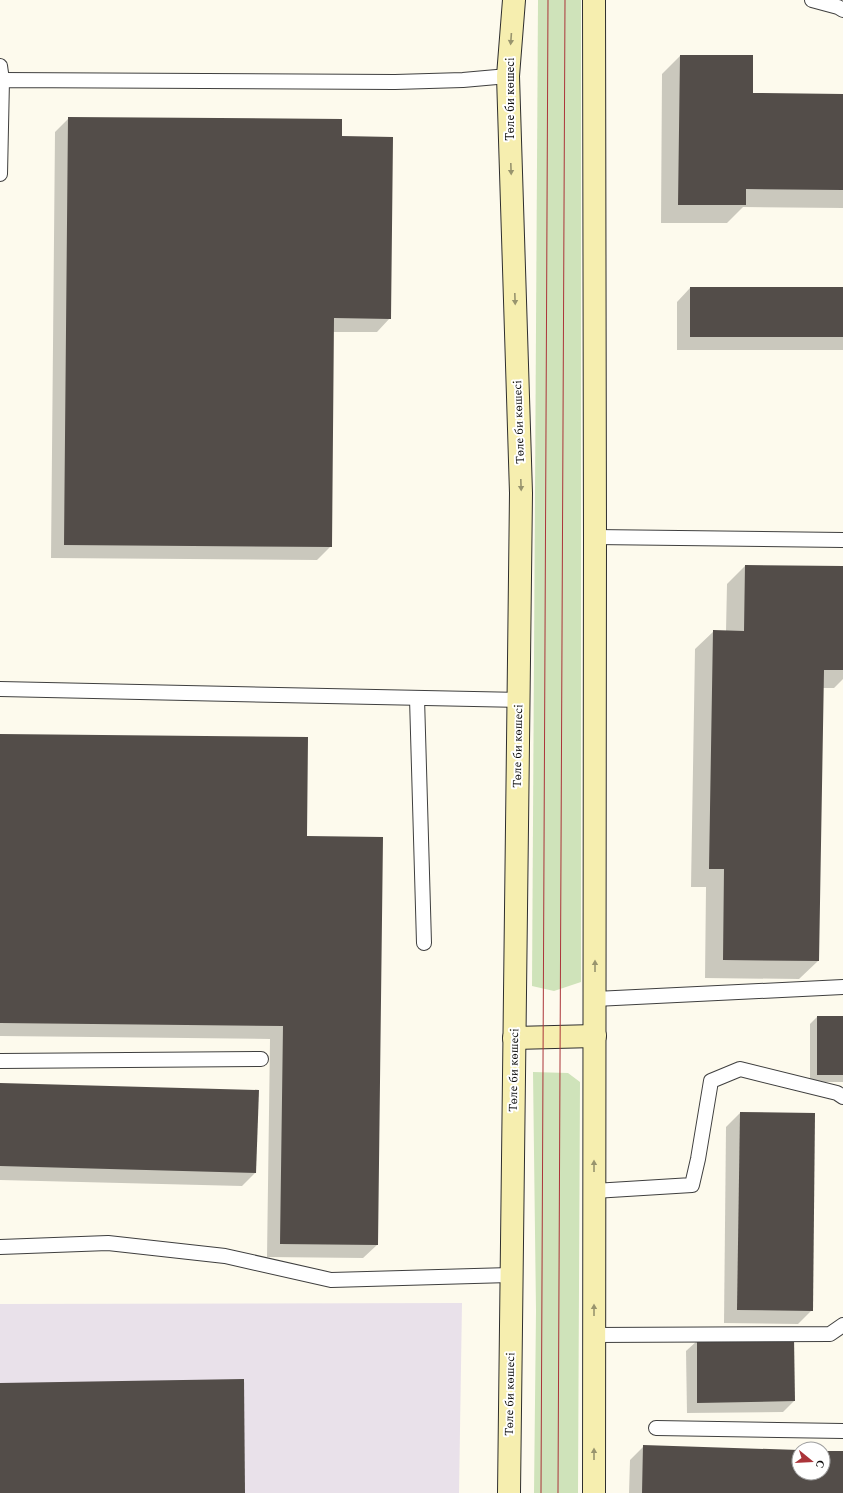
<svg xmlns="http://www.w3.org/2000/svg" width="843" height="1493" viewBox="0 0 843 1493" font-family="Spectral,serif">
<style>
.industrial{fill:#e9e1ea}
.green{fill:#cfe3ba}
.shadow{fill:#0003}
.building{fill:#534d49}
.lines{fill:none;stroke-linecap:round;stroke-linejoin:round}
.lane-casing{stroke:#3f3f3f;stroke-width:16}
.secondary-casing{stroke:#2e2e2e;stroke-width:24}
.lane{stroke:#fff;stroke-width:14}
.secondary{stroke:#f6eeaf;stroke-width:22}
.tram{stroke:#ab3439;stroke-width:1}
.oneway{fill:#98946e}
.labels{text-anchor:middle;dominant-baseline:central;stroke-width:4;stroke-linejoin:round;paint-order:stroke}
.street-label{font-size:12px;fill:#0c0c0c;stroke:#fff}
</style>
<rect width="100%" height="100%" fill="#fdfaed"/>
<path class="industrial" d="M 462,1303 L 459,1493 L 0,1493 L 0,1304 Z"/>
<g class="green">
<path d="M 538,0 L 581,0 L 581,982 L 554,991 L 532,986 Z"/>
<path d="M 533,1072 L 568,1073 L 580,1082 L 578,1493 L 534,1493 L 536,1311 Z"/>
</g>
<g class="shadow">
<path d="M 680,56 L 752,56 L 752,94 L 843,95 L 843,208 L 743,207 L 727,223 L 661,223 L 662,74 Z"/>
<path d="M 69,118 L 390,318 L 377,332 L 332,332 L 331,546 L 317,560 L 51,558 L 55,132 Z"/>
<path d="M 690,288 L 843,288 L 843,350 L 677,350 L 677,302 Z"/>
<path d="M 745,566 L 843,567 L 843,679 L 834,688 L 823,688 L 818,961 L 799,979 L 705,978 L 706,887 L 691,887 L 695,649 L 714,631 L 726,631 L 727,584 Z"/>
<path d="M 0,735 L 306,837 L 377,1245 L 363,1258 L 267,1257 L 270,1039 L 0,1036 Z"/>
<path d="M 817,1017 L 843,1017 L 843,1082 L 810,1082 L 810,1024 Z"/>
<path d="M 0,1084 L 255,1173 L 242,1186 L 0,1180 Z"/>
<path d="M 740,1113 L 812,1310 L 798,1324 L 724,1323 L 726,1127 Z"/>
<path d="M 697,1341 L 794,1401 L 783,1412 L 687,1413 L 686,1351 Z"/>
<path d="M 644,1446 L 799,1451 L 799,1473 L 823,1473 L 823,1452 L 843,1452 L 843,1493 L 629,1493 L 630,1460 Z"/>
</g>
<g class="building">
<path d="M 680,55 L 753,55 L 753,93 L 843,94 L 843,190 L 746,189 L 746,205 L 678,205 Z"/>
<path d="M 68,117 L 342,119 L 342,136 L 393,137 L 391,319 L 334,318 L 332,547 L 64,545 Z"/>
<rect x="690" y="287" width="153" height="50"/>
<path d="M 745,565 L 843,566 L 843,670 L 824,670 L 819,961 L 723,960 L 724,869 L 709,869 L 713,630 L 744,631 Z"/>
<path d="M 0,734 L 308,737 L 307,836 L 383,837 L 378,1245 L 280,1244 L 283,1026 L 0,1023 Z"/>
<rect x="817" y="1016" width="26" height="59"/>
<path d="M 0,1083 L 259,1090 L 256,1173 L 0,1166 Z"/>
<path d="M 740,1112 L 815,1113 L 813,1311 L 737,1310 Z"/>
<path d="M 794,1338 L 795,1401 L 697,1403 L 697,1340 Z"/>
<path d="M 244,1379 L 245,1493 L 0,1493 L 0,1383 Z"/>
<path d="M 643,1445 L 799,1450 L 799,1473 L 823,1473 L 823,1451 L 843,1451 L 843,1493 L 642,1493 Z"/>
</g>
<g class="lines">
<defs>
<g id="lane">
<path d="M 812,0 L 838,7 L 843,10"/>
<path d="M 0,66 L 2,80"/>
<path d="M 0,174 L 2,80 L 395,82 L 463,80 L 508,76"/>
<path d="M 595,537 L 843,540"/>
<path d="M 0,689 L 518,700"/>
<path d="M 417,698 L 424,943"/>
<path d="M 595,999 L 843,987"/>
<path d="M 0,1061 L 261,1059"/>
<path d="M 594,1191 L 692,1185 L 698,1159 L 711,1081 L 740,1069 L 837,1093 L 843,1097"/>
<path d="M 0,1247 L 108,1243 L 225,1256 L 331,1280 L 511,1275"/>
<path d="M 594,1335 L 830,1334 L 843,1325"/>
<path d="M 656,1428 L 843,1431"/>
</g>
<g id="secondary">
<path d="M 514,1038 L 595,1036"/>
<path d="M 509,1493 L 521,493 L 508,76 L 514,0"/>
<path d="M 594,1493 L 595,537 L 594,0"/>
</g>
</defs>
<use href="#lane" class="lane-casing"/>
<use href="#secondary" class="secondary-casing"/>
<use href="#lane" class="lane"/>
<use href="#secondary" class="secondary"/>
<g class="tram">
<path d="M 541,1493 L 548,0"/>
<path d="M 558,1493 L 565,0"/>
</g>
</g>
<defs><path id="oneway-solid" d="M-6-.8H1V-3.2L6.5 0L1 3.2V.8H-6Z"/></defs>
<g class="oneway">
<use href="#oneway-solid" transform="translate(511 39) rotate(94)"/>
<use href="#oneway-solid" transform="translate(511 169) rotate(88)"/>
<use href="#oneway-solid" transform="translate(515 299) rotate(88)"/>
<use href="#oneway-solid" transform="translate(521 485) rotate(88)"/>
<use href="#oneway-solid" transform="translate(595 966) rotate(-90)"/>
<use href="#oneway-solid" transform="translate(594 1166) rotate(-90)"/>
<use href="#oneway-solid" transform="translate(594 1310) rotate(-90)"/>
<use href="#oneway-solid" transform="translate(594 1454) rotate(-90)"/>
</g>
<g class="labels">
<g class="street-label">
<text transform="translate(510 99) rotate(-90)">Төле би көшесі</text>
<text transform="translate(519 422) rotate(-92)">Төле би көшесі</text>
<text transform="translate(518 746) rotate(-89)">Төле би көшесі</text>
<text transform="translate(514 1070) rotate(-89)">Төле би көшесі</text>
<text transform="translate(510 1394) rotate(-89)">Төле би көшесі</text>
</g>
</g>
<g transform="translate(811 1461) rotate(108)"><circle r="19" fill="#ffffff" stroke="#9e9e9e"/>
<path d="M0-3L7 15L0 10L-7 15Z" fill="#ab3439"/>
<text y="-6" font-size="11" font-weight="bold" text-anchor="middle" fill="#0c0c0c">С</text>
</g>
</svg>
